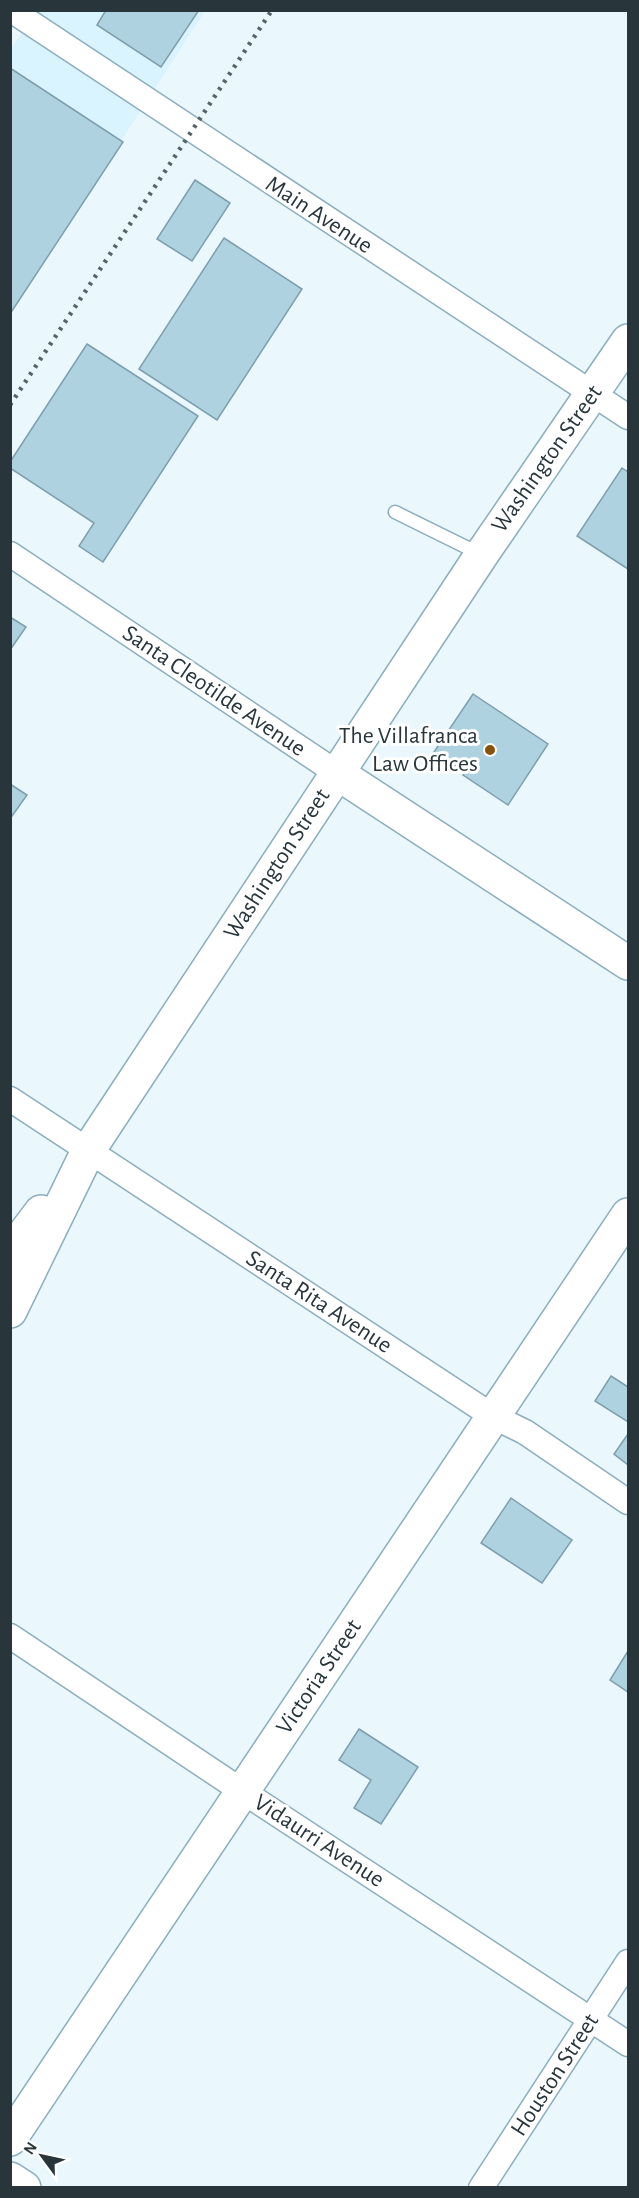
<svg xmlns="http://www.w3.org/2000/svg" width="639" height="2198" viewBox="0 0 639 2198" font-family="'Alegreya Sans',sans-serif">
<style>
.built{fill:#d9f3ff}
.building{fill:#afd2e1;stroke:#7d9ead;stroke-width:1.5}
.lines{fill:none;stroke-linecap:round;stroke-linejoin:round}
.lane-casing{stroke:#8cadbc;stroke-width:15}
.street-casing{stroke:#8cadbc;stroke-width:27}
.secondary-casing{stroke:#8cadbc;stroke-width:36}
.lane{stroke:#fff;stroke-width:12}
.street{stroke:#fff;stroke-width:24}
.secondary{stroke:#fff;stroke-width:33}
.rail{stroke:#56646a;stroke-width:4.5;stroke-dasharray:3 6;stroke-linecap:butt}
.poi-dot{fill:#8a5108;stroke:#fff;stroke-width:2}
.labels{text-anchor:middle;dominant-baseline:central;stroke-width:6;stroke-linejoin:round;paint-order:stroke}
.street-label{font-size:24px;fill:#28363c;stroke:#fff}
.poi-label{font-size:24px;fill:#28363c;stroke:#fff;text-anchor:end}
</style>
<rect width="100%" height="100%" fill="#eaf8fe"/>
<path class="built" d="M 36,11 L 205,11 L 11,311 L 11,49 Z"/>
<g class="building">
<path d="M 106,10 L 199,10 L 161,67 L 97,25 Z"/>
<path d="M 10,68 L 123,142 L 10,314 Z"/>
<path d="M 195,180 L 230,203 L 192,261 L 157,239 Z"/>
<path d="M 224,238 L 302,289 L 217,420 L 139,369 Z"/>
<path d="M 87,344 L 198,416 L 103,562 L 79,546 L 94,523 L 10,468 L 10,462 Z"/>
<path d="M 622,468 L 628,472 L 628,569 L 577,536 Z"/>
<path d="M 10,617 L 26,627 L 10,650 Z"/>
<path d="M 473,694 L 548,744 L 508,805 L 463,775 L 469,765 L 459,759 L 453,769 L 432,755 Z"/>
<path d="M 10,784 L 27,795 L 10,819 Z"/>
<path d="M 611,1376 L 628,1387 L 628,1422 L 595,1401 Z"/>
<path d="M 628,1434 L 628,1465 L 614,1454 Z"/>
<path d="M 511,1498 L 572,1540 L 542,1583 L 481,1543 Z"/>
<path d="M 628,1651 L 628,1692 L 610,1680 Z"/>
<path d="M 359,1729 L 418,1767 L 381,1824 L 354,1808 L 371,1780 L 339,1760 Z"/>
</g>
<g class="lines">
<defs>
<path id="lane" d="M 395,512 L 480,554"/>
<g id="street">
<path d="M 11,10 L 628,417"/>
<path d="M 10,554 L 337,773"/>
<path d="M 10,1099 L 494,1417 L 525,1432 L 628,1502"/>
<path d="M 10,1636 L 242,1791 L 628,2044"/>
<path d="M 481,2188 L 628,1962"/>
</g>
<g id="secondary">
<path d="M 337,773 L 628,963"/>
<path d="M 10,1253 L 41,1212"/>
<path d="M 10,1311 L 88,1151 L 482,554 L 628,341"/>
<path d="M 10,2139 L 628,1215"/>
<path d="M 10,2179 L 24,2188"/>
</g>
</defs>
<use href="#lane" class="lane-casing"/>
<use href="#street" class="street-casing"/>
<use href="#secondary" class="secondary-casing"/>
<use href="#lane" class="lane"/>
<use href="#street" class="street"/>
<use href="#secondary" class="secondary"/>
<path class="rail" d="M 10,405 L 272,10"/>
</g>
<circle class="poi-dot" cx="490" cy="750" r="6"/>
<g class="labels">
<g class="street-label">
<text transform="translate(319 215) rotate(33)">Main Avenue</text>
<text transform="translate(547 459) rotate(-55)">Washington Street</text>
<text transform="translate(214 691) rotate(34)">Santa Cleotilde Avenue</text>
<text transform="translate(277 864) rotate(-57)">Washington Street</text>
<text transform="translate(319 1302) rotate(33)">Santa Rita Avenue</text>
<text transform="translate(319 1677) rotate(-56)">Victoria Street</text>
<text transform="translate(319 1841) rotate(33)">Vidaurri Avenue</text>
<text transform="translate(555 2075) rotate(-57)">Houston Street</text>
</g>
<g class="poi-label">
<text x="478" y="736">The Villafranca<tspan x="478" dy="28">Law Offices</tspan></text>
</g>
</g>
<rect width="639" height="2198" fill="none" stroke="#28363c" stroke-width="24"/>
<g transform="translate(42 2156) rotate(303)" stroke="#ffffff" stroke-width="4.5" paint-order="stroke">
<path d="M0-4.5L10 22L0 15L-10 22Z" fill="#28363c"/>
<text y="-9" font-size="16" font-weight="bold" text-anchor="middle" fill="#28363c">N</text>
</g>
</svg>
